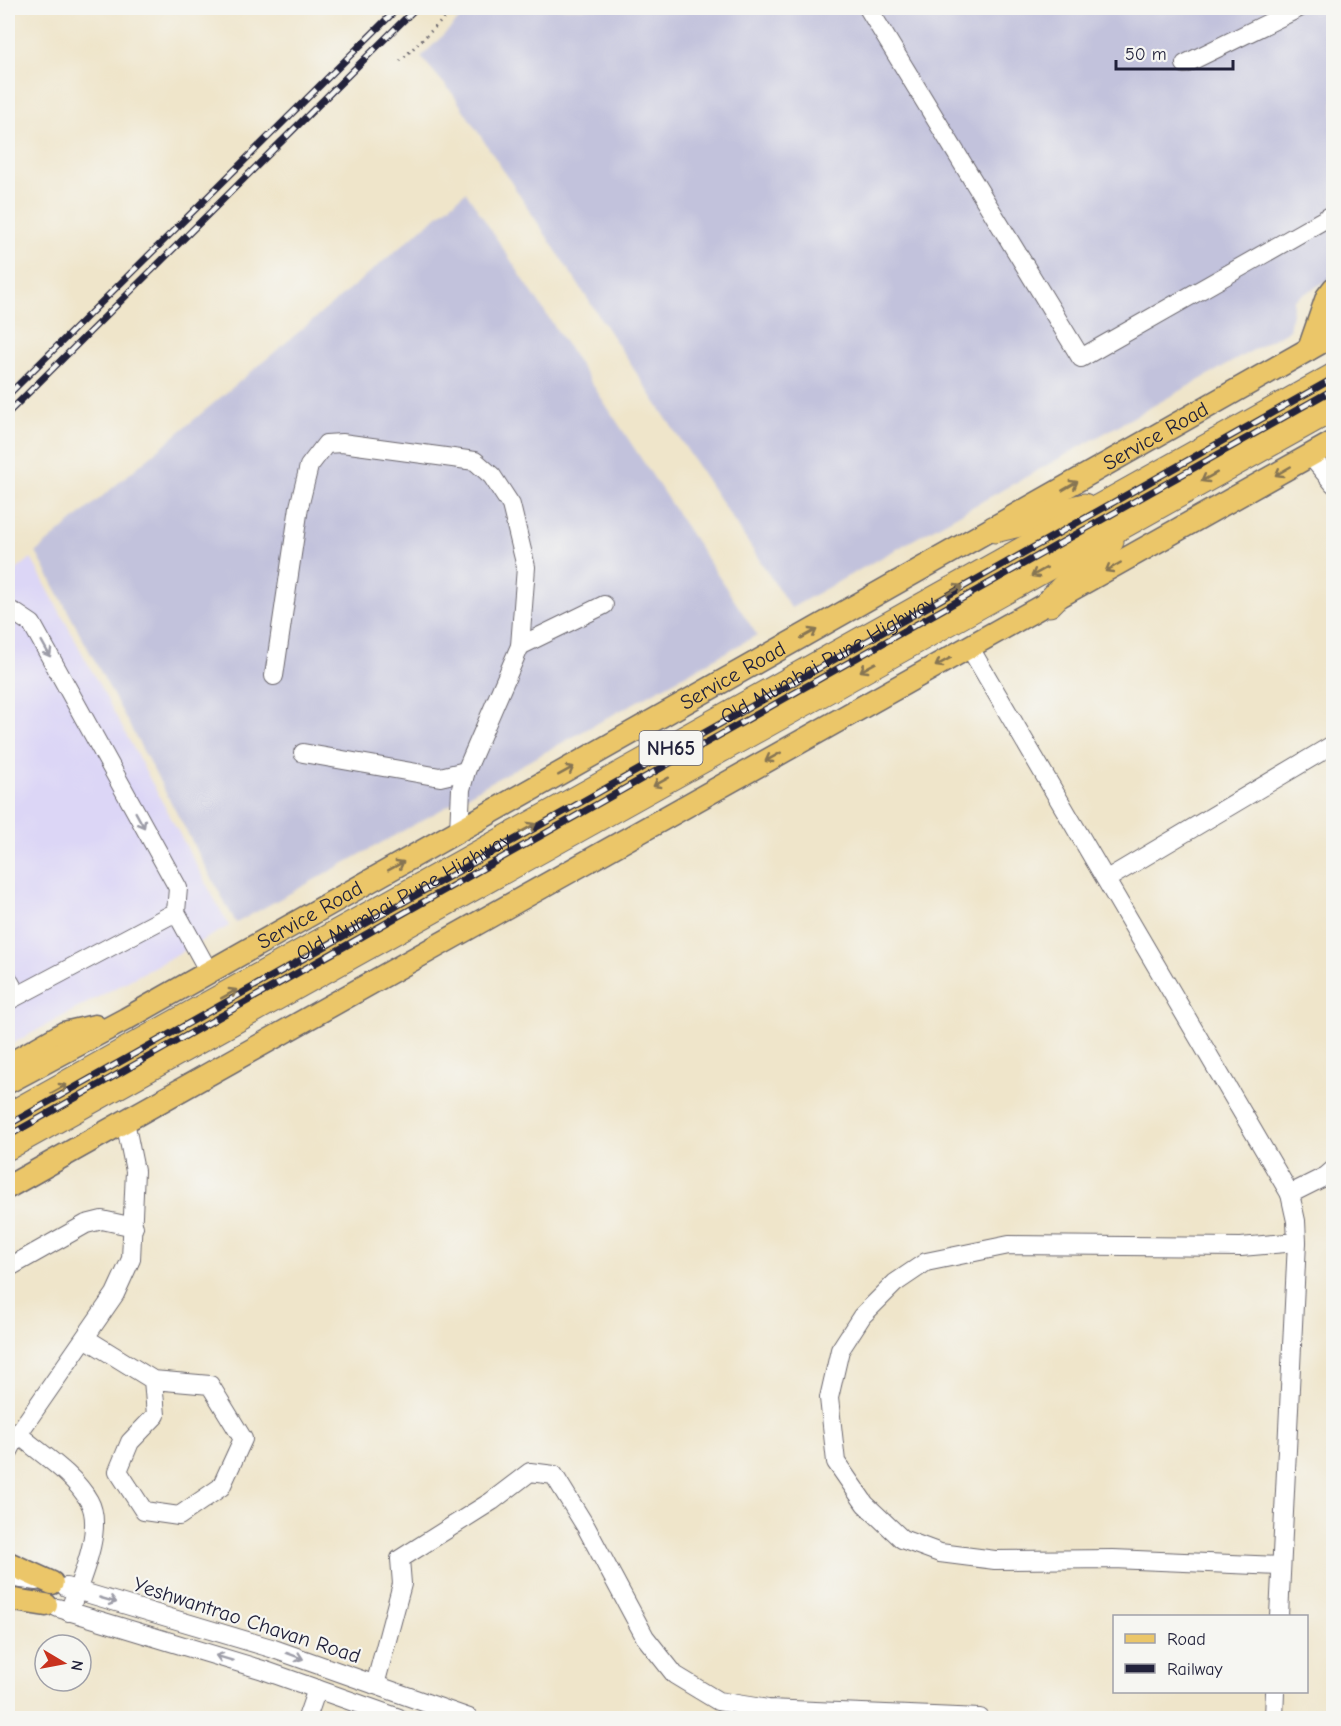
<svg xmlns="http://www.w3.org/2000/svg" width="1341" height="1726" viewBox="0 0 1341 1726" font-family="'Comic Neue',sans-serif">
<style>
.built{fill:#dcd6f6}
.industrial{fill:#c2c2dc}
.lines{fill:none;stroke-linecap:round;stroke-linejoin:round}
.minor-casing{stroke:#6a666d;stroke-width:20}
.major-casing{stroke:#6a666d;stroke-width:25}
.highway-casing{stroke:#6a666d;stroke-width:29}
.path{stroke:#6a666d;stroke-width:3;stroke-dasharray:1.5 4.5;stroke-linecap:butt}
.minor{stroke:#fff;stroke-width:18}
.major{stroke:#ebc669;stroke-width:22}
.highway{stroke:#ebc669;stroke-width:27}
.rail-casing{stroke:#22223b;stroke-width:7}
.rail{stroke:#f6f6f2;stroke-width:4.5;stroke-dasharray:14;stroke-linecap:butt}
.oneway{stroke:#867452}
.oneway2{stroke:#9c9ca7}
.labels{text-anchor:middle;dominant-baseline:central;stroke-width:4.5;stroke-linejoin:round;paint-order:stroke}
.shield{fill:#f6f6f2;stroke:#626272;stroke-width:1.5}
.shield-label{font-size:20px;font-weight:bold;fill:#22223b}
.street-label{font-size:21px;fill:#22223b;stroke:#f6f6f2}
</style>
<rect width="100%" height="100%" fill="#f6f6f2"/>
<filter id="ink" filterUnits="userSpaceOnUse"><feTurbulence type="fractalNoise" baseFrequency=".0167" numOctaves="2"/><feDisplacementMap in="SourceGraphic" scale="12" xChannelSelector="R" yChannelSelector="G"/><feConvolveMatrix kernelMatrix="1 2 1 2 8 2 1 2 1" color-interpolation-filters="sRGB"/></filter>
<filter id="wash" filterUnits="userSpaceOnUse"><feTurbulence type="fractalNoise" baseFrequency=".008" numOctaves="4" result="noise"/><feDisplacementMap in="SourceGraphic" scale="24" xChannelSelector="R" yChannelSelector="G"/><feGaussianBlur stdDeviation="1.35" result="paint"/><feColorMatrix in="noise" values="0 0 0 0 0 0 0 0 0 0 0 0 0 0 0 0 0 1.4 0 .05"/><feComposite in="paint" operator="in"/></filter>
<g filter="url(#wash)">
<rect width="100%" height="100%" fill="#efe5ca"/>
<path class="built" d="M 31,558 L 229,926 L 8,1046 L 8,577 Z"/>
<g class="industrial">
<path d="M 471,8 L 1333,8 L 1333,277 L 1294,300 L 1289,330 L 791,608 L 453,94 L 421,57 Z"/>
<path d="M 466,192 L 757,635 L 236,923 L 36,552 Z"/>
</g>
</g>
<g filter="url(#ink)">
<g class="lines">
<defs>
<g id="minor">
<path d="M 868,8 L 1081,358 L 1334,214"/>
<path d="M 1185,64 L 1299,8"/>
<path d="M 1310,455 L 1334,484"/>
<path d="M 8,615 L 14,612 L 32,624 L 178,888 L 176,912 L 209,972"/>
<path d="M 520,646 L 604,605"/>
<path d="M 970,648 L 1290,1194 L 1326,1176 L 1334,1169"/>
<path d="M 274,676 L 299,507 L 309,466 L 326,444 L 342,443 L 475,461 L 492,476 L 511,505 L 526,567 L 520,646 L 466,771 L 461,789 L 459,831"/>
<path d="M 303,753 L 440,777 L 466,771"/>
<path d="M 1107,879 L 1334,744"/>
<path d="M 8,979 L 17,995"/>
<path d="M 8,1001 L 176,912"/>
<path d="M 8,1268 L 86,1224 L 102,1220 L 134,1227"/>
<path d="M 85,1338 L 153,1380 L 210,1385 L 243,1439 L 221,1487 L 179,1516 L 144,1511 L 118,1471 L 130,1442 L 156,1415 L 153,1380"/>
<path d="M 8,1453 L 18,1434"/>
<path d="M 1281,1566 L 1113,1559 L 995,1560 L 940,1553 L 902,1539 L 865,1504 L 836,1462 L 829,1398 L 840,1350 L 862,1316 L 895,1283 L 926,1262 L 1009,1245 L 1241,1247 L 1297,1242"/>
<path d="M 8,1577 L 36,1581"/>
<path d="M 66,1587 L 271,1648 L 469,1718"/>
<path d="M 58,1608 L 263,1670 L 399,1718"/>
<path d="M 69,1612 C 79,1583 105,1529 89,1501 C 74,1474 41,1454 18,1434 L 115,1294 L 131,1259 L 135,1171 L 125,1121"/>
<path d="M 1279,1616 L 1297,1242 L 1296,1221 L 1290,1194"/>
<path d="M 375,1685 L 402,1584 L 400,1559 L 492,1501 L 530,1472 L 554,1475 L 586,1527 L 645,1637 L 675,1675 L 718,1701 L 768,1709 L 980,1718"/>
<path d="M 307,1718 L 317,1689"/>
<path d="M 1274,1718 L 1275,1692"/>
</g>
<g id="major">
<path d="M 1309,349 L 1327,297 L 1334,288"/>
<path d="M 8,1065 L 64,1033 L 95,1026"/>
<path id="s1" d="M 8,1082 L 126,1019 L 1334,335"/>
<path d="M 8,1187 L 1334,442"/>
<path d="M 8,1563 L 52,1583"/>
<path d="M 8,1599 L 46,1605"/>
</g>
<g id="highway">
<path d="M 995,529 L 1084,507"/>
<path d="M 1049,603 L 1110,541"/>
<path id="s2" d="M 8,1117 L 1334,377"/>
<path d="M 8,1146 L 1334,407"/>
</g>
</defs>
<use href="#minor" class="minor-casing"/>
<use href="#major" class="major-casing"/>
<use href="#highway" class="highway-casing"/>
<path class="path" d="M 400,61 L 455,8"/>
<use href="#minor" class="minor"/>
<use href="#major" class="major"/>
<use href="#highway" class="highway"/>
<defs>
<g id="rail">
<path d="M 8,395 L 398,8"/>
<path d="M 8,413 L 416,8"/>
<path d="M 8,1125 L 1334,378"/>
<path d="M 8,1136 L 1334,389"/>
</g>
</defs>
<use href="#rail" class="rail-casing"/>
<use href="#rail" class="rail"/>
</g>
<defs><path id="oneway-shaft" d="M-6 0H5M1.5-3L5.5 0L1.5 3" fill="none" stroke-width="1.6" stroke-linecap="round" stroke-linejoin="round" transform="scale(1.5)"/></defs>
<g class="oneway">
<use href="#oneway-shaft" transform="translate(1283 471) rotate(150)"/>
<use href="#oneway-shaft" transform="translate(1209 477) rotate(151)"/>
<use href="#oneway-shaft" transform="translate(1070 486) rotate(-30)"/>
<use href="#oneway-shaft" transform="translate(1113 567) rotate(150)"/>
<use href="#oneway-shaft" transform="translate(1039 572) rotate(151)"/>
<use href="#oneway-shaft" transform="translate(955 590) rotate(-29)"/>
<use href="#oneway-shaft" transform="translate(809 634) rotate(-29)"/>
<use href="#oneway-shaft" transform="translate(943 662) rotate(151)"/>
<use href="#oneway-shaft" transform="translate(868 667) rotate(151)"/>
<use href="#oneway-shaft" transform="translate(773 757) rotate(151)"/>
<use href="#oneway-shaft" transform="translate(566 771) rotate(-29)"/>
<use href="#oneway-shaft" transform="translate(661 782) rotate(151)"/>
<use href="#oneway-shaft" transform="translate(528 828) rotate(-29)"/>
<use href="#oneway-shaft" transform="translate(396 866) rotate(-29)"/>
<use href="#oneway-shaft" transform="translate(229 994) rotate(-29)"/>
<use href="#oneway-shaft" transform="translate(59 1089) rotate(-29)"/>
</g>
<g class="oneway2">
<use href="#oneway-shaft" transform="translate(46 649) rotate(61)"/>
<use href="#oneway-shaft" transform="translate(140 820) rotate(61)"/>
<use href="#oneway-shaft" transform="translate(108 1600) rotate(16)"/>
<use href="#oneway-shaft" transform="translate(295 1656) rotate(20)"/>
<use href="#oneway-shaft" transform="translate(224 1658) rotate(-163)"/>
</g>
</g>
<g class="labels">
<rect class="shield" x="639.5" y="731" width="63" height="34" rx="4.5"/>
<g class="shield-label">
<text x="671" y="748">NH65</text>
</g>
<g class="street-label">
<text stroke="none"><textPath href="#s1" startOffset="1317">Service Road</textPath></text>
<text stroke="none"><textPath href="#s2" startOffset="939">Old Mumbai Pune Highway</textPath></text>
<text stroke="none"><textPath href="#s1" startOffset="831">Service Road</textPath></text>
<text stroke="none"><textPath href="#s2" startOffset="453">Old Mumbai Pune Highway</textPath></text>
<text stroke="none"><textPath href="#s1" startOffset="345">Service Road</textPath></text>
<text transform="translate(247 1620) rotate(18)">Yeshwantrao Chavan Road</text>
</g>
</g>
<rect width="1341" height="1726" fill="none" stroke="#f6f6f2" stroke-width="30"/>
<rect x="1113" y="1615" width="195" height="78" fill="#f6f6f2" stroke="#a1a1a9" stroke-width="1.5"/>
<rect x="1125" y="1634" width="30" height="9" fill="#ebc669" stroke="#a1a1a9" stroke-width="1.5"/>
<text x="1167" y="1645" font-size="18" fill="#22223b">Road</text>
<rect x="1125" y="1664" width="30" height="9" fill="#22223b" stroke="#a1a1a9" stroke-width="1.5"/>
<text x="1167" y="1675" font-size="18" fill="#22223b">Railway</text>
<g transform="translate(63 1663) rotate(100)"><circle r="28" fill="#f6f6f2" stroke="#a1a1a9" stroke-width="1.5"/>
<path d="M0-4.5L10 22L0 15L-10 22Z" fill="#c8321e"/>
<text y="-9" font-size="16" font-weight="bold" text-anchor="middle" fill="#22223b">N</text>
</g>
<path d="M1116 60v9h117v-9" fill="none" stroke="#22223b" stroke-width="3"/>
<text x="1125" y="60" font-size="18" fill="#22223b" stroke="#f6f6f2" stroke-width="4.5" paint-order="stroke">50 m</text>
</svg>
